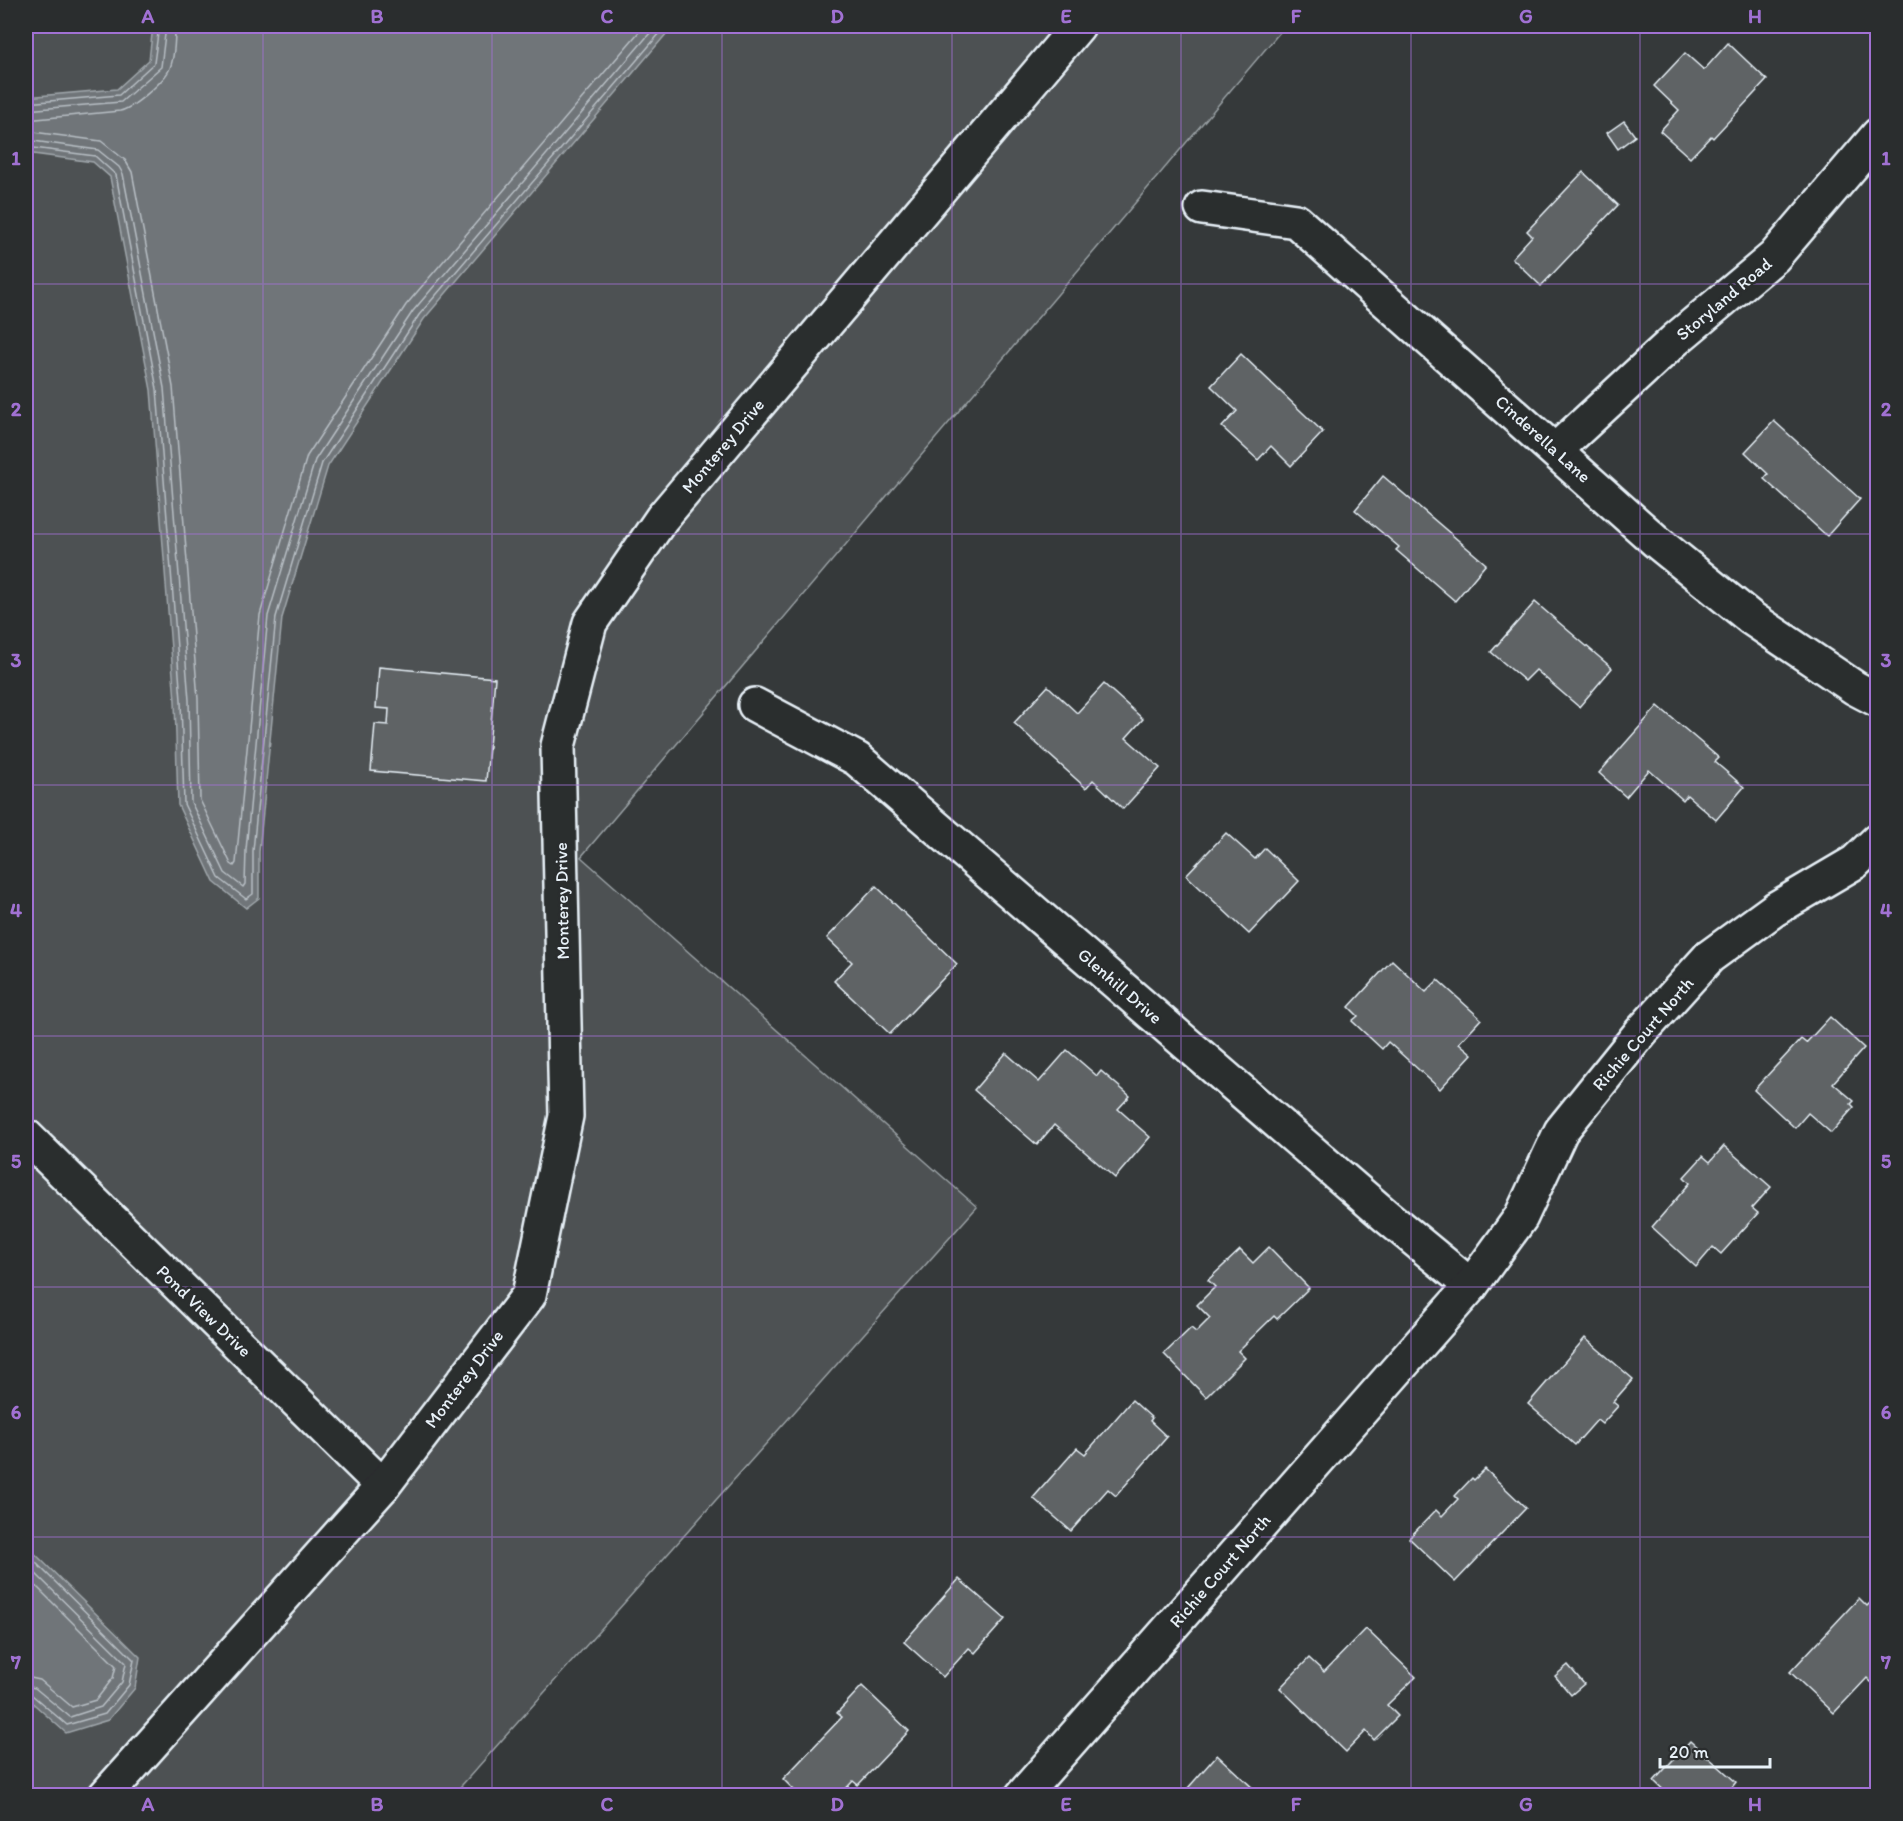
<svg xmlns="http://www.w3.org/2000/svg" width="1903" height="1821" viewBox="0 0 1903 1821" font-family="Itim,sans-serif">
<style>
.green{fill:#4d5152;stroke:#9aa1a5;stroke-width:1.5}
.water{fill:#707579;stroke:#a0a7ac;stroke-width:1.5}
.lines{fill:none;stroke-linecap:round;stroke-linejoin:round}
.shore{stroke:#b8bfc5;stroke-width:1.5}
.building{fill:#5f6365;stroke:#e8f1f8;stroke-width:1.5}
.minor-casing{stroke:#e8f1f8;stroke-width:38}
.minor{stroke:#2a2d2e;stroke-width:33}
.grid{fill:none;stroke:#a171d3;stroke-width:1.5;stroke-opacity:0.55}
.labels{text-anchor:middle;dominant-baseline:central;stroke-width:5;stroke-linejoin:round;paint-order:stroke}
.street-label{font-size:18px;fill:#e8f1f8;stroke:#2a2d2e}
.neatline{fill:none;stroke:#a171d3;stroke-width:2}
.grid-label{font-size:20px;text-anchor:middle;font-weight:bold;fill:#a171d3}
</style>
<rect width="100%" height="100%" fill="#35393a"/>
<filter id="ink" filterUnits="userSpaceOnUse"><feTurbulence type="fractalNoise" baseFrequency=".0167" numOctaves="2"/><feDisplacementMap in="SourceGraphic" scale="12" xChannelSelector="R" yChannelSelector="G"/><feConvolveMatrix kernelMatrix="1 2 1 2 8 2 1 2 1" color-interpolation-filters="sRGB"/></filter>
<g filter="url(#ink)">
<path class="green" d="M 26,26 L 1285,26 L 581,857 L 977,1207 L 453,1795 L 26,1796 Z"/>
<g class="water">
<path d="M 153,26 L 673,26 L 424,319 L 328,466 L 282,618 L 259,852 L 259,898 L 246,908 L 214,882 L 178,805 L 175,701 L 151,390 L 110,177 L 93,162 L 26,153 L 26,97 L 117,89 L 149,60 Z"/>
<path d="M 26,1545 L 140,1657 L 135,1688 L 108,1720 L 66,1733 L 26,1697 Z"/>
</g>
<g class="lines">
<g class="shore">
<path d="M 26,103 L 119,95 L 154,63 L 159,26"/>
<path d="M 26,110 L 121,102 L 161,67 L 166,26"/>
<path d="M 26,120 L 120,111 C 132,109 165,81 170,68 C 175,56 175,38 175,26"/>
<path d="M 26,131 L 101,141 L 125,160 L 132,172 L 173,387 L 198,699 L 200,800 L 231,864 L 234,866 L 236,863 L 260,615 L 307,456 L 406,305 L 644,26"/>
<path d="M 26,140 L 98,150 L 119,167 L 123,174 L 164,388 L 189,700 L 191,802 L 225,873 L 243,887 L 245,884 L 246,850 L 268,616 L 315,460 L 413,311 L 656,26"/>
<path d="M 26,147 L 95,156 L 116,175 L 157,389 L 181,700 L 184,804 L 219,878 L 246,899 L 253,894 L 253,851 L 276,617 L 322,463 L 419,315 L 666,26"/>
<path d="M 26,1553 L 134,1660 L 129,1685 L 105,1714 L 67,1725 L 32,1695 L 26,1693"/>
<path d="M 26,1564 L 126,1663 L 122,1682 L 101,1707 L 70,1717 L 35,1688 L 26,1686"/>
<path d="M 26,1576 L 116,1666 L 113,1678 L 96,1700 L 72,1707 L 40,1680 L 26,1677"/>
</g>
</g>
<g class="building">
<path d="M 1728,43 L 1767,80 L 1713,138 L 1711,136 L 1690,158 L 1660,131 L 1679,110 L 1654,86 L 1685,53 L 1704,70 Z"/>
<path d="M 1624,121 L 1635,136 L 1618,149 L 1607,133 Z"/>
<path d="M 1583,172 L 1618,205 L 1541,286 L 1512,258 L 1532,236 L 1527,231 Z"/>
<path d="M 1241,354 L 1323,432 L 1291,466 L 1271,446 L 1258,460 L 1222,427 L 1237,411 L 1211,386 Z"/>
<path d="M 1774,421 L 1860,499 L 1827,536 L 1764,479 L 1768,474 L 1745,452 Z"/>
<path d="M 1383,476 L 1486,564 L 1455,601 L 1396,550 L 1399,547 L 1355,510 Z"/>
<path d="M 1535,602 L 1612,668 L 1579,707 L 1536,670 L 1525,681 L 1491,652 Z"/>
<path d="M 379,667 L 495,678 L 486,781 L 371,771 L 375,724 L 388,725 L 389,709 L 376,708 Z"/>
<path d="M 1104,684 L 1143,719 L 1126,738 L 1160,768 L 1123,809 L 1093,780 L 1086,788 L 1014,723 L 1048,686 L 1077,713 Z"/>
<path d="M 1658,706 L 1719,758 L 1715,762 L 1744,787 L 1716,820 L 1687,795 L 1683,800 L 1649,770 L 1626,797 L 1599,773 Z"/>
<path d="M 1226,833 L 1255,859 L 1265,848 L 1299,881 L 1249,934 L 1186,875 Z"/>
<path d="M 876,886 L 957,964 L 890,1034 L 834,981 L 852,962 L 827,938 Z"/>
<path d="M 1392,960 L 1426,992 L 1438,980 L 1481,1019 L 1459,1043 L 1472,1054 L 1440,1089 L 1388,1042 L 1382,1049 L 1352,1021 L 1358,1016 L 1349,1007 Z"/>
<path d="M 1830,1017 L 1864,1048 L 1833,1083 L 1854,1101 L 1851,1104 L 1854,1107 L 1831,1133 L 1808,1113 L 1795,1128 L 1754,1090 L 1801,1039 L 1806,1043 Z"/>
<path d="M 1067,1050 L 1097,1076 L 1101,1071 L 1130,1096 L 1118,1109 L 1150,1137 L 1115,1178 L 1054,1125 L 1037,1145 L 974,1090 L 1006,1053 L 1039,1082 Z"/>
<path d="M 1724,1146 L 1771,1187 L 1752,1208 L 1758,1213 L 1721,1254 L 1713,1247 L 1696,1267 L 1652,1227 L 1690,1183 L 1684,1177 L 1703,1156 L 1710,1162 Z"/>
<path d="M 1269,1247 L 1309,1288 L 1277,1319 L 1274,1316 L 1238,1351 L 1245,1358 L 1206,1397 L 1164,1354 L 1191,1328 L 1196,1332 L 1210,1318 L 1197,1305 L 1215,1287 L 1208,1280 L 1240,1250 L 1253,1263 Z"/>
<path d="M 1585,1338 L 1633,1379 L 1613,1402 L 1618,1406 L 1602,1424 L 1597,1420 L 1575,1445 L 1528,1404 Z"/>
<path d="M 1132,1400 L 1152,1418 L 1150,1421 L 1167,1437 L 1116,1496 L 1108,1489 L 1071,1531 L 1033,1498 L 1077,1448 L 1085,1454 Z"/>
<path d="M 1485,1469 L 1526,1508 L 1455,1582 L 1409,1538 L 1436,1510 L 1442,1516 L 1458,1499 L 1455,1496 L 1472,1478 L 1474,1480 Z"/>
<path d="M 959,1579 L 1005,1619 L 975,1653 L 969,1648 L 943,1677 L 904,1642 Z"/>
<path d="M 1878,1595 L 1878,1683 L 1875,1686 L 1867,1678 L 1834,1713 L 1790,1672 L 1859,1598 L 1867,1606 Z"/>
<path d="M 1366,1629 L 1416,1677 L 1387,1705 L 1398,1716 L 1374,1740 L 1366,1731 L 1346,1752 L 1280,1688 L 1309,1658 L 1324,1672 Z"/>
<path d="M 1568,1665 L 1584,1684 L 1571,1695 L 1555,1676 Z"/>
<path d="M 862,1686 L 909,1731 L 858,1785 L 853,1781 L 839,1796 L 800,1796 L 783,1779 L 842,1717 L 837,1713 Z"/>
<path d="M 1690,1741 L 1736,1782 L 1725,1796 L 1670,1796 L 1654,1781 Z"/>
<path d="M 1217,1755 L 1256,1791 L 1253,1796 L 1181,1796 Z"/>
</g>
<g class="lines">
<defs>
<g id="minor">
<path d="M 1202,208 L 1296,221 L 1657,542 L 1751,618 L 1855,688 L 1878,700"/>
<path d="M 1556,450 L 1675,340 L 1774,257 L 1878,135"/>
<path d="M 755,705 L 857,759 L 1386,1216 L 1471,1286"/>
<path d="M 26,1136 L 383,1486"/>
<path d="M 105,1796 L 383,1486 L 529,1295 L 566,1116 L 558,746 L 590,623 L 662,518 L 1078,26"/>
<path d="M 1022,1796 L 1471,1286 L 1521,1217 L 1561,1131 L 1641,1032 L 1709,957 L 1775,909 L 1855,862 L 1878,840"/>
</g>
</defs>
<use href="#minor" class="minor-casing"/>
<use href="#minor" class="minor"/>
</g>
</g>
<path class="grid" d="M 263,26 L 263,1796M 492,26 L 492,1796M 722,26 L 722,1796M 952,26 L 952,1796M 1181,26 L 1181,1796M 1411,26 L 1411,1796M 1640,26 L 1640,1796M 26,284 L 1878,284M 26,534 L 1878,534M 26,785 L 1878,785M 26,1036 L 1878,1036M 26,1287 L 1878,1287M 26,1537 L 1878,1537"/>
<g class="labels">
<g class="street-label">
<text transform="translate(1724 299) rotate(-40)">Storyland Road</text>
<text transform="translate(1543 439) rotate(42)">Cinderella Lane</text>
<text transform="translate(723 446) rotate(-50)">Monterey Drive</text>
<text transform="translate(562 901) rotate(-91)">Monterey Drive</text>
<text transform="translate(1120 986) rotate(41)">Glenhill Drive</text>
<text transform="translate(1643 1034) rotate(-49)">Richie Court North</text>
<text transform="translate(204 1311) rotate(44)">Pond View Drive</text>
<text transform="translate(464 1379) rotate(-53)">Monterey Drive</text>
<text transform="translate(1220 1571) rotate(-49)">Richie Court North</text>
</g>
</g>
<rect width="1903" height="1821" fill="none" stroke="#2a2d2e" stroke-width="66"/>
<path d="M1660 1758v9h110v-9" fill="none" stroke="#e8f1f8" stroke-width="3"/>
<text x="1669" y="1758" font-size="18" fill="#e8f1f8" stroke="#2a2d2e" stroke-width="4.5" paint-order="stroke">20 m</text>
<rect x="33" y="33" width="1837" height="1755" class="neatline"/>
<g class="grid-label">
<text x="148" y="23">A</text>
<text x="377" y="23">B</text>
<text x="607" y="23">C</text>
<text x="837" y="23">D</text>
<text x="1066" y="23">E</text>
<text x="1296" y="23">F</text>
<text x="1526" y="23">G</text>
<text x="1755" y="23">H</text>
<text x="16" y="165">1</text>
<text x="1886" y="165">1</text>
<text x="16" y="416">2</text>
<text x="1886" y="416">2</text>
<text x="16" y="667">3</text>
<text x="1886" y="667">3</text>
<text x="16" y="917">4</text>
<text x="1886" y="917">4</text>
<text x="16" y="1168">5</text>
<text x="1886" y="1168">5</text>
<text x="16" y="1419">6</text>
<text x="1886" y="1419">6</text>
<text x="16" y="1669">7</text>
<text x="1886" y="1669">7</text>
<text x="148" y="1811">A</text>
<text x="377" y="1811">B</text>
<text x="607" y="1811">C</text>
<text x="837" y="1811">D</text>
<text x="1066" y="1811">E</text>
<text x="1296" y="1811">F</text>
<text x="1526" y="1811">G</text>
<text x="1755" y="1811">H</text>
</g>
</svg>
